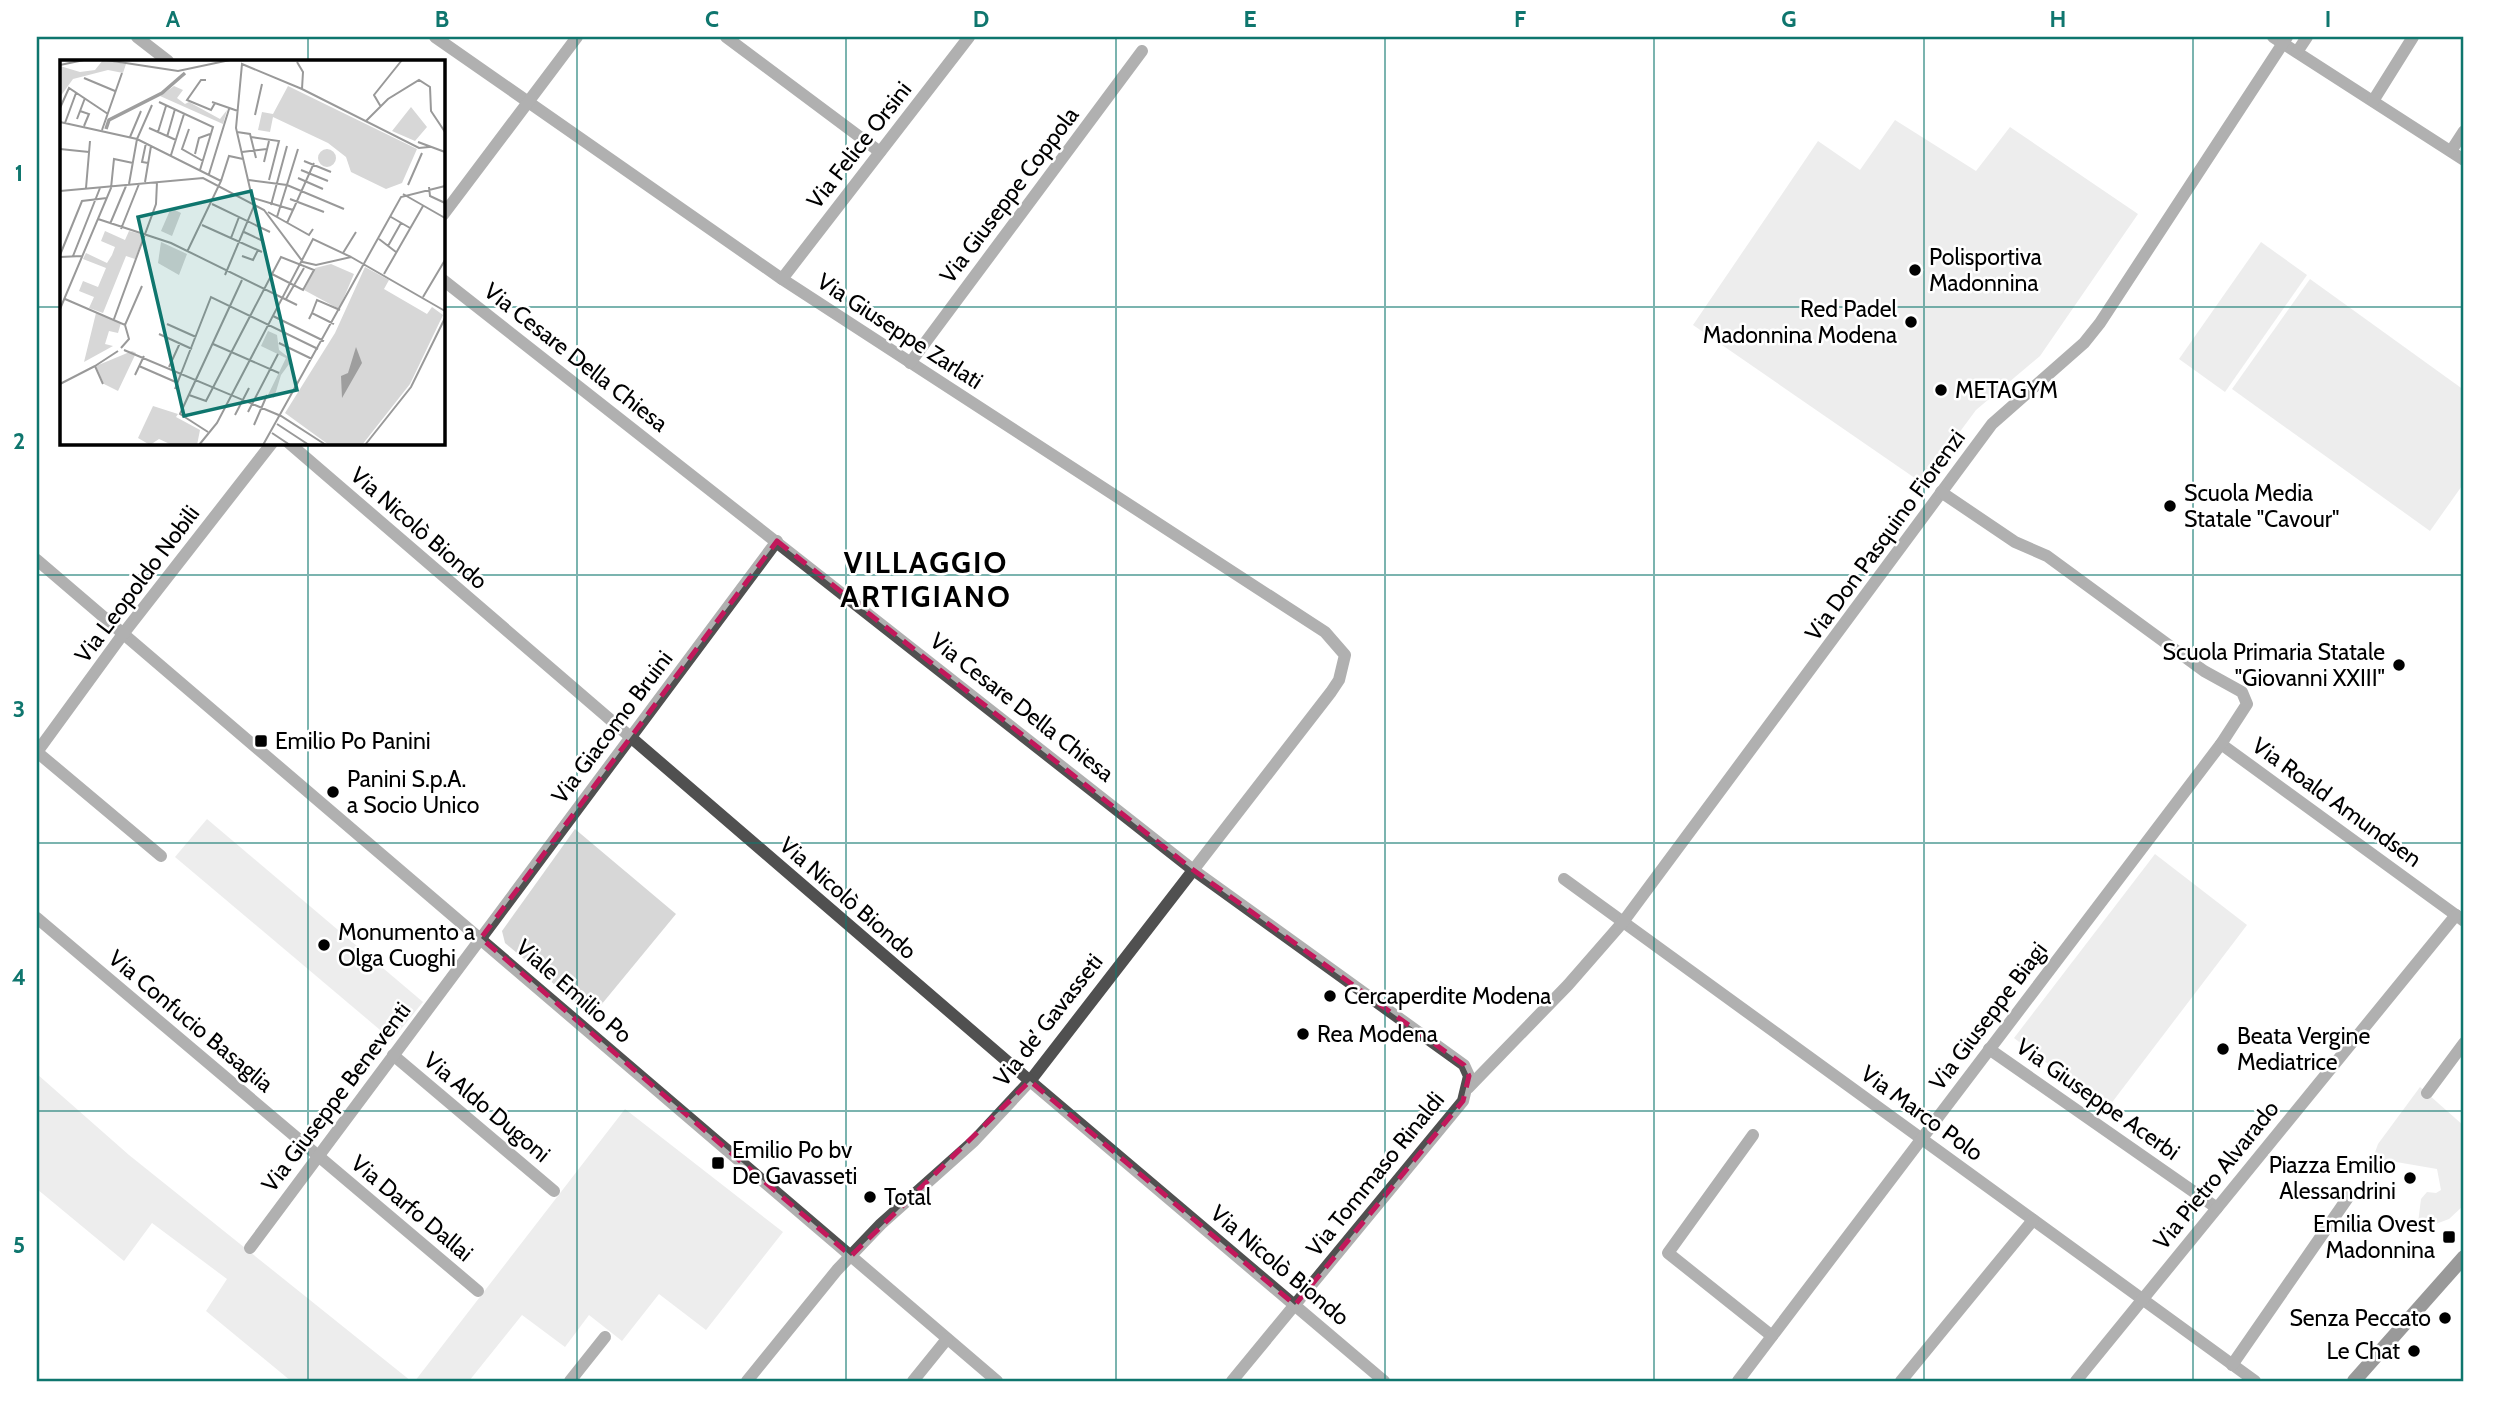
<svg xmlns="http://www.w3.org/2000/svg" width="2501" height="1418" viewBox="0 0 2501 1418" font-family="Cabin,sans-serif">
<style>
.green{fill:#d7d7d7}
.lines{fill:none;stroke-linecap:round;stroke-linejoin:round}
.street{stroke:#505050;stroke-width:12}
.secondary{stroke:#1d1d1d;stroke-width:14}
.marked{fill:none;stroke:#c2185b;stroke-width:5;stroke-dasharray:14 9;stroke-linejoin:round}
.grid{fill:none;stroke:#0f766e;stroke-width:2;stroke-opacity:0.55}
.poi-dot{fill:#000;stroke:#fff;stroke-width:2.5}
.labels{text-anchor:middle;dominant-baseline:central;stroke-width:5;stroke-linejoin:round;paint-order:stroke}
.street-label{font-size:23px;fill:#000;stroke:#fff}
.poi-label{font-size:23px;fill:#000;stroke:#fff;text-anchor:start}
.district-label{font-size:30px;font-weight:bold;letter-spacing:2px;fill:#000;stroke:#fff}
.inset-river{fill:none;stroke:#9e9e9e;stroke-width:3.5}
.inset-road{fill:none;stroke:#999;stroke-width:2}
.view{fill:#0f766e;fill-opacity:0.15;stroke:#0f766e;stroke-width:3.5}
.inset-edge{fill:none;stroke:#000;stroke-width:3.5}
.neatline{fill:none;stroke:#0f766e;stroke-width:2.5}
.grid-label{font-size:23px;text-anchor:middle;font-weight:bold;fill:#0f766e}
</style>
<rect width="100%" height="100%" fill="#fff"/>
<g class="green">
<path d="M 1895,120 L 1976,171 L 2010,127 L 2138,214 L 2040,356 L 1976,410 L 1922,483 L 1693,325 L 1818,141 L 1860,170 Z"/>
<path d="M 2261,242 L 2307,275 L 2225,392 L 2179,359 Z"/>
<path d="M 2310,279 L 2464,390 L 2464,483 L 2430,531 L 2232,389 Z"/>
<path d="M 207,819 L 423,1002 L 392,1040 L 175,857 Z"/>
<path d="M 575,829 L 676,914 L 592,1016 L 505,943 L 502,931 Z"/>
<path d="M 2155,854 L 2247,925 L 2107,1109 L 2014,1038 Z"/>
<path d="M 37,1074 L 129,1155 L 411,1381 L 291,1381 L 206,1311 L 227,1279 L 152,1223 L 124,1261 L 37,1189 Z"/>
<path d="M 2420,1087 L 2464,1126 L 2464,1205 L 2449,1219 L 2417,1231 L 2421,1199 L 2427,1192 L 2436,1193 L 2441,1190 L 2437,1169 L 2373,1158 L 2378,1144 Z"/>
<path d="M 625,1109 L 783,1232 L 706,1330 L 659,1294 L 622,1341 L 589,1315 L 565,1347 L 522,1315 L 469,1381 L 415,1381 Z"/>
</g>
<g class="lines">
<g class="street">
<path d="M 137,37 L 168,61"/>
<path d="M 435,37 L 782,279 L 1325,632 L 1345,655 L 1339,680 L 1331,692 L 1030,1081 L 974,1141 L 881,1224 L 837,1270 L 747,1381"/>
<path d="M 726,37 L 880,152"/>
<path d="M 2273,37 L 2464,160"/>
<path d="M 2297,52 L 2307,37"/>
<path d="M 2373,101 L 2413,37"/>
<path d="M 2451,151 L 2464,131"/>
<path d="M 443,215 L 577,37"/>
<path d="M 782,279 L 969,37"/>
<path d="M 443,280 L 1192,869 L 1464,1065 L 1469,1076 L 1463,1101 L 1232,1381"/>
<path d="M 910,363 L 1142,51"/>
<path d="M 289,443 L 1030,1081 L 1384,1381"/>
<path d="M 37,560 L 997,1381"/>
<path d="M 2221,744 L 2464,921"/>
<path d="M 37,752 L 123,634 L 272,443"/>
<path d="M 37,752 L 161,856"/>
<path d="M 1564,879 L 2255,1381"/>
<path d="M 37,918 L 478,1291"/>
<path d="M 1989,1049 L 2217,1208"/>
<path d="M 393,1055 L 554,1191"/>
<path d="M 1468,1088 L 1568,985 L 1623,922 L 1992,424 L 2084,343 L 2100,323 L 2287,37"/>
<path d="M 2427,1093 L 2464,1043"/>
<path d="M 1753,1135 L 1668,1253 L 1772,1336"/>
<path d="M 250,1248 L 777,541"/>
<path d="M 2232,1365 L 2349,1196"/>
<path d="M 570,1381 L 605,1337"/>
<path d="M 913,1381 L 947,1339"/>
<path d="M 1738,1381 L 2221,744 L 2247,704 L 2242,692 L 2204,671 L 2047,556 L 2015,542 L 1941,492"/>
<path d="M 1901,1381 L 2033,1220"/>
<path d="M 2076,1381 L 2456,915"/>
</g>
<path class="secondary" d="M 2354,1381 L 2464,1257"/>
</g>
<path d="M0 0H2501V1418H0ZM 777,541 L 1192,869 L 1464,1065 L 1469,1076 L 1463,1101 L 1295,1305 L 1030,1081 L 851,1256 L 481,938 Z" fill="#fff" fill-opacity=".55" fill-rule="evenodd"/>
<path class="marked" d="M 777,541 L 1192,869 L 1464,1065 L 1469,1076 L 1463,1101 L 1295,1305 L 1030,1081 L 851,1256 L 481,938 Z"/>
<path class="grid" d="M 308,37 L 308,61M 577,37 L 577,1381M 846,37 L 846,1381M 1116,37 L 1116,1381M 1385,37 L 1385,1381M 1654,37 L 1654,1381M 1924,37 L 1924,1381M 2193,37 L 2193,1381M 37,307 L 61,307M 443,307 L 2464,307M 308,443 L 308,1381M 37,575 L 2464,575M 37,843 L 2464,843M 37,1111 L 2464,1111"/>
<g class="poi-dot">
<circle cx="1915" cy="270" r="7"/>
<circle cx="1911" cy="322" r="7"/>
<circle cx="1941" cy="390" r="7"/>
<circle cx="2170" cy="506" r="7"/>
<circle cx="2399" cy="665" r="7"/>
<rect x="254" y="734" width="14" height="14" rx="3.5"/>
<circle cx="333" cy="792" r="7"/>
<circle cx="324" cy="945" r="7"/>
<circle cx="1330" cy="996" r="7"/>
<circle cx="1303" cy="1034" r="7"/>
<circle cx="2223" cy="1049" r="7"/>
<rect x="711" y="1156" width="14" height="14" rx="3.5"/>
<circle cx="2410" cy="1178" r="7"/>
<circle cx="870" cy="1197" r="7"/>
<rect x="2442" y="1230" width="14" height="14" rx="3.5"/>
<circle cx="2445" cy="1318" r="7"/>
<circle cx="2414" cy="1351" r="7"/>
</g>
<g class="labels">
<g class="street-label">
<text transform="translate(859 145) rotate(-52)">Via Felice Orsini</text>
<text transform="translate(1009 195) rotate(-53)">Via Giuseppe Coppola</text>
<text transform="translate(900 331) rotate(33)">Via Giuseppe Zarlati</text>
<text transform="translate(576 357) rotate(38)">Via Cesare Della Chiesa</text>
<text transform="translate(419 528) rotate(41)">Via Nicolò Biondo</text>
<text transform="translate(1885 535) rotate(-54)">Via Don Pasquino Fiorenzi</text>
<text transform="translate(137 584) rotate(-53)">Via Leopoldo Nobili</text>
<text transform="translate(1022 707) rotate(38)">Via Cesare Della Chiesa</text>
<text transform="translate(612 727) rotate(-53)">Via Giacomo Bruini</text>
<text transform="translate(2337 802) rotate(36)">Via Roald Amundsen</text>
<text transform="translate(848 898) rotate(41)">Via Nicolò Biondo</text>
<text transform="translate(574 991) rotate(41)">Viale Emilio Po</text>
<text transform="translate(1988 1016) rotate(-53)">Via Giuseppe Biagi</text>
<text transform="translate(1048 1020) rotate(-52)">Via de’ Gavasseti</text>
<text transform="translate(191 1021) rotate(40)">Via Confucio Basaglia</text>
<text transform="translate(336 1097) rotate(-53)">Via Giuseppe Beneventi</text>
<text transform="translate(2098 1099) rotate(35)">Via Giuseppe Acerbi</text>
<text transform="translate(487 1107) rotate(40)">Via Aldo Dugoni</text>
<text transform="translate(1922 1113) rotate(36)">Via Marco Polo</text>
<text transform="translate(1375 1174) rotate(-51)">Via Tommaso Rinaldi</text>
<text transform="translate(2216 1175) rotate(-51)">Via Pietro Alvarado</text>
<text transform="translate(412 1208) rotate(40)">Via Darfo Dallai</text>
<text transform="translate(1280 1265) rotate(40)">Via Nicolò Biondo</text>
</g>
<g class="poi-label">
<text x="1929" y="257">Polisportiva<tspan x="1929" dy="26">Madonnina</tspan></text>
<text x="1897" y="309" text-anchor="end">Red Padel<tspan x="1897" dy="26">Madonnina Modena</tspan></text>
<text x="1955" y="390">METAGYM</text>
<text x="2184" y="493">Scuola Media<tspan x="2184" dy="26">Statale "Cavour"</tspan></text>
<text x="2385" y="652" text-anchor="end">Scuola Primaria Statale<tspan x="2385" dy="26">"Giovanni XXIII"</tspan></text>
<text x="275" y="741">Emilio Po Panini</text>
<text x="347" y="779">Panini S.p.A.<tspan x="347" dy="26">a Socio Unico</tspan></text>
<text x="338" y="932">Monumento a<tspan x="338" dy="26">Olga Cuoghi</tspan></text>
<text x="1344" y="996">Cercaperdite Modena</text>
<text x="1317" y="1034">Rea Modena</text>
<text x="2237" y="1036">Beata Vergine<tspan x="2237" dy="26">Mediatrice</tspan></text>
<text x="732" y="1150">Emilio Po bv<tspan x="732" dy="26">De Gavasseti</tspan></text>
<text x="2396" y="1165" text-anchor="end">Piazza Emilio<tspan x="2396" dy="26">Alessandrini</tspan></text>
<text x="884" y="1197">Total</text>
<text x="2435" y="1224" text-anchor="end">Emilia Ovest<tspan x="2435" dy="26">Madonnina</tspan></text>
<text x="2431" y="1318" text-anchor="end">Senza Peccato</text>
<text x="2400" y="1351" text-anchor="end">Le Chat</text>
</g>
<g class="district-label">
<text x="926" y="562">VILLAGGIO<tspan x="926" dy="34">ARTIGIANO</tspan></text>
</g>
</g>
<g transform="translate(60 60)">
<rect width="385" height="385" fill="#fff"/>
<path d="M 43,0 L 66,4 L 63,13 L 48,10 L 13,19 L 0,37 L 0,6 L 20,12 L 35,10 ZM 114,26 L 123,30 L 117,38 L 125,44 L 129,42 L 160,59 L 167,50 L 163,64 L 100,36 ZM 228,26 L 357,89 L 342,123 L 326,129 L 291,112 L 286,97 L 268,83 L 213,57 L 210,72 L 198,70 L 202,52 L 213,54 ZM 351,47 L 367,67 L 355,81 L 332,71 ZM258 98a9 9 0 1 1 18 0a9 9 0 1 1-18 0ZM 111,148 L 121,153 L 112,176 L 101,171 ZM 45,171 L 65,180 L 69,171 L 84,175 L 75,199 L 66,196 L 43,253 L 29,248 L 34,237 L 19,231 L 23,221 L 38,227 L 46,208 L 23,199 L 26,193 L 47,203 L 52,195 L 55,187 L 41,181 ZM 101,182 L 127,194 L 119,215 L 98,203 ZM 271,204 L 294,214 L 279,249 L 244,230 L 255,208 ZM 305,207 L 329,220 L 324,229 L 367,254 L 372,247 L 383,255 L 350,324 L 302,385 L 269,385 L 225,353 L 275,273 ZM 36,253 L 61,263 L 58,273 L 49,271 L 45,284 L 53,286 L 24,302 ZM 208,271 L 217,275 L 219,290 L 232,300 L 221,315 L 214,338 L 208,335 L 226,298 L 201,286 ZM 72,291 L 76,293 L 58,331 L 44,324 L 36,306 ZM 93,346 L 118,354 L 116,357 L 140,370 L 137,385 L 112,385 L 99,379 L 90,385 L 78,378 Z" fill="#d7d7d7"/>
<path d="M 296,287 L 302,303 L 282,338 L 281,316 L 288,313 Z" fill="#9e9e9e"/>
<path class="inset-river" d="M 46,69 L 49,60 L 102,33 L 125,13"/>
<path class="inset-road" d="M 46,0 L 118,11 L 170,0M 237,2 L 243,12 L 242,29M 0,5 L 24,0M 24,18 L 55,31M 146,20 L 141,20 L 127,40 L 151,50 L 155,43M 99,42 L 153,67 L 140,110M 152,42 L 178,51M 321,47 L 314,35 L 342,0M 0,48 L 9,28 L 48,54M 20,51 L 29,54 L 24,66M 195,55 L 202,24M 17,59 L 25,38M 306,61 L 328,39 L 359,20 L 370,27 L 371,51 L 385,72M 0,62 L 77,79 L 161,121 L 127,192M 5,63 L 16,33M 89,68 L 116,80M 129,69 L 122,89 L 143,101M 42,70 L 62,13M 98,72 L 106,46M 177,72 L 190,74 L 196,98M 70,77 L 81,51M 107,77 L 115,49M 191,77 L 219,81 L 209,120M 358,82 L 385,92M 86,83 L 82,102 L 88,103M 0,89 L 29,92M 182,92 L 207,89M 135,94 L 139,78 L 150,74M 111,95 L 124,54M 244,101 L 271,112M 204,102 L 209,81M 241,110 L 268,121M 149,114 L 169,49M 238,118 L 263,129M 189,120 L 227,125 L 284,149M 161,121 L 169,96 L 183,99M 85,122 L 91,86M 69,124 L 77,79 L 92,45M 348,125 L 362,93M 369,127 L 370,136 L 385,143M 26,128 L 30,81M 0,131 L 143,118 L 204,150 L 243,202 L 256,205 L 291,197 L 385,251M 343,134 L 385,158M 193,138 L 233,150 L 227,163M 230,139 L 264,152M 152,144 L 210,172M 211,145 L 227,86M 233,150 L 254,103M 208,152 L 249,175 L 253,169M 217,157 L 238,89M 331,157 L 350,168M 38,159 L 111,183 L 237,245M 50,164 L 66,126M 142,165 L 202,192M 61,169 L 79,124M 184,172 L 203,181M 171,178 L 179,157M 319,179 L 336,192M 328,186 L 341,163M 283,193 L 296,172M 0,195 L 22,141 L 47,138M 13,196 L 40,128M 182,196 L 193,200 L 198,190M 0,197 L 22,196M 324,214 L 363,146M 165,215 L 194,146 L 176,68 L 182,4 L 242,29 L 359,88 L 369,87M 363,237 L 385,200M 5,239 L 65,265 L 82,226M 226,239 L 244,208M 0,249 L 51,128 L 54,99 L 73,103M 252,253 L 257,240 L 280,250M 213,256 L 264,281M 54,259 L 96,144 L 97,122M 249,259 L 252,253 L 274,264M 107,264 L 136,277M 99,274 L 132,289M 219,283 L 252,299M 153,284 L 219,313M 61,288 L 69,279 L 65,265M 64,290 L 221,356 L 266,385M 79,306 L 118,323M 109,307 L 120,283M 75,315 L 84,296M 0,324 L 35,306M 43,324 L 35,306 L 58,291M 115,329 L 151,237 L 258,289M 129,335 L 146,341 L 212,214 L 221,197 L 254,210 L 243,230 L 212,214M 188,352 L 218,294M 175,355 L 189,328M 217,364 L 249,385M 194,365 L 207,335M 148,372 L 120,354 L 182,220M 212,373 L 230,385M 139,385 L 157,363 L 253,179 L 291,197M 203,385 L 341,137 L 385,126M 305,385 L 351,327 L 385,258"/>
<path class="view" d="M 191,131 L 237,330 L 124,356 L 78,157 Z"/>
<rect width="385" height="385" class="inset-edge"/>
</g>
<rect width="2501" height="1418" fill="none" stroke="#ffffff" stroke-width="77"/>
<rect x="38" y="38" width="2424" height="1342" class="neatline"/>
<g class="grid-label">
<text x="173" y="27">A</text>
<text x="442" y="27">B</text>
<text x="712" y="27">C</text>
<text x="981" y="27">D</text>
<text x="1250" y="27">E</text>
<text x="1520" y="27">F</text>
<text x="1789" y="27">G</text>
<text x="2058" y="27">H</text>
<text x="2328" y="27">I</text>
<text x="19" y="181">1</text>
<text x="19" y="449">2</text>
<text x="19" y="717">3</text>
<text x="19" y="985">4</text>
<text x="19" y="1253">5</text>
</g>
</svg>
